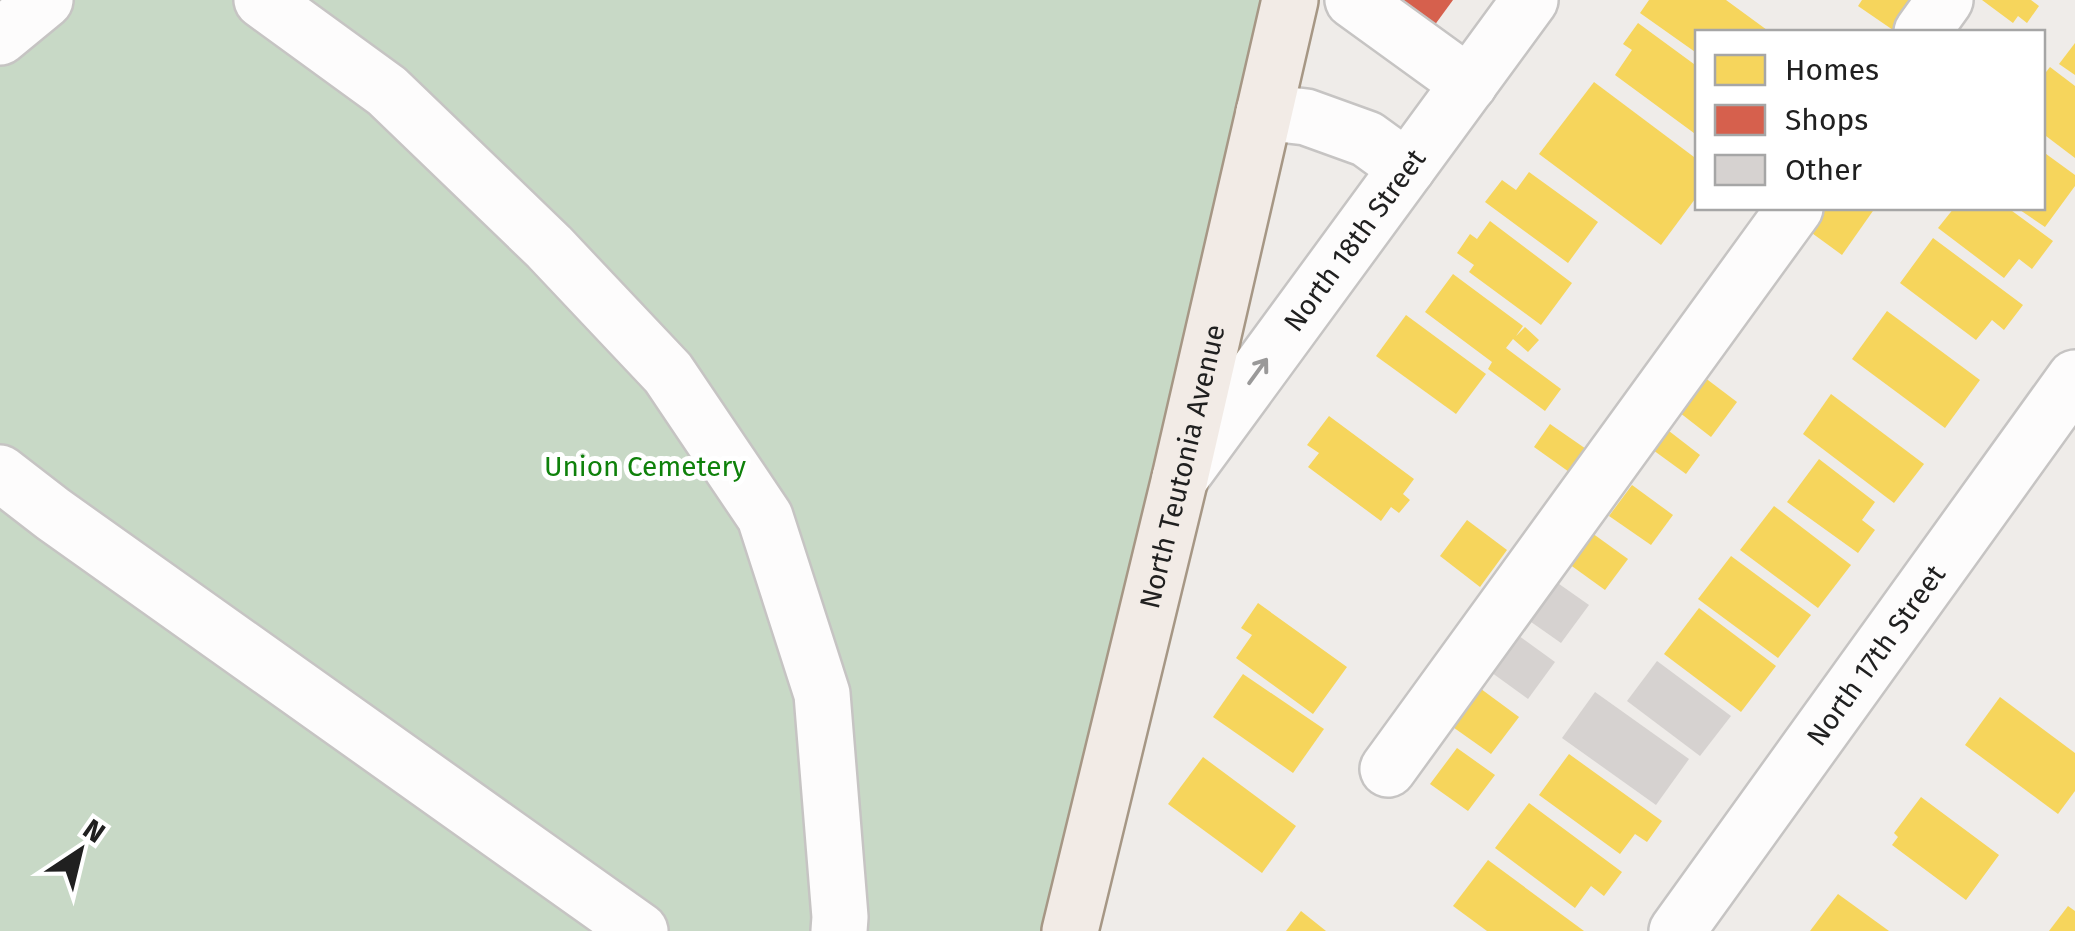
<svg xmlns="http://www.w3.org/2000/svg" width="2075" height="931" viewBox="0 0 2075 931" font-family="'Fira Sans',sans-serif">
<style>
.cemetery{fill:#c8d9c6}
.homes{fill:#f6d55c}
.shops{fill:#d6604d}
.building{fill:#d6d2d0}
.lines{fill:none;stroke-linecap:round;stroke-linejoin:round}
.minor-casing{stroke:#c6c4c3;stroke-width:60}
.major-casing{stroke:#a69785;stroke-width:60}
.minor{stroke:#fdfcfc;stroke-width:55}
.major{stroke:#f2ebe6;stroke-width:55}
.oneway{stroke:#9a9999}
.labels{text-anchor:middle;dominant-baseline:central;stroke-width:10;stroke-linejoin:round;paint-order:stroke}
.street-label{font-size:28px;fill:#202020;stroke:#fff}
.park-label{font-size:28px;fill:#0f810b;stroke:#fff}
</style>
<rect width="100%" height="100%" fill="#efece9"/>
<path class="cemetery" d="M 0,0 L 1290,0 L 1070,931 L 0,931 Z"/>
<g class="homes">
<path d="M 1649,0 L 1726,0 L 1767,30 L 1765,32 L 1698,32 L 1698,54 L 1640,13 Z"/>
<path d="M 1862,0 L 1915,0 L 1893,30 L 1858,6 Z"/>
<path d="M 1982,0 L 2031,0 L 2039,6 L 2027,23 L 2018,16 L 2013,23 Z"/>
<path d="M 1638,23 L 1698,67 L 1698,136 L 1615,75 L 1632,50 L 1623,44 Z"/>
<path d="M 2075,43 L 2075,75 L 2059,64 Z"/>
<path d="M 2050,67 L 2075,86 L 2075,158 L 2042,133 L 2042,77 Z"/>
<path d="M 1594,82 L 1698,160 L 1698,195 L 1661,245 L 1539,154 Z"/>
<path d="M 2042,151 L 2075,175 L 2075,186 L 2045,227 L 2017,208 L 2042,208 Z"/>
<path d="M 1529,172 L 1598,222 L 1568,263 L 1485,202 L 1502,180 L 1516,190 Z"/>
<path d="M 1820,208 L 1875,208 L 1842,255 L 1805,228 Z"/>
<path d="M 1954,208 L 2008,208 L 2053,241 L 2032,269 L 2019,259 L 2004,278 L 1938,228 Z"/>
<path d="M 1490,221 L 1572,283 L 1541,325 L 1469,272 L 1474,265 L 1457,253 L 1470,234 L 1477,239 Z"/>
<path d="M 1933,238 L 2023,305 L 2004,330 L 1992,320 L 1976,340 L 1900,283 Z"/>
<path d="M 1453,274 L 1523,326 L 1516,336 L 1525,327 L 1539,340 L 1528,352 L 1513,339 L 1506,348 L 1561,389 L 1545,411 L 1488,369 L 1492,362 L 1425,312 Z"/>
<path d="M 1887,311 L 1980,380 L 1945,428 L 1852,359 Z"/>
<path d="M 1406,315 L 1486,374 L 1456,414 L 1376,356 Z"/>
<path d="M 1700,374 L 1737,402 L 1711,437 L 1675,409 Z"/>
<path d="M 1831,394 L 1924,464 L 1894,503 L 1803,434 Z"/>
<path d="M 1329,416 L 1414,479 L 1403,494 L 1410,500 L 1399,513 L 1391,507 L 1381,521 L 1308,467 L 1319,453 L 1307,445 Z"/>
<path d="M 1550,424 L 1589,451 L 1572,474 L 1534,447 Z"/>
<path d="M 1669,431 L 1700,455 L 1686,474 L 1653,450 Z"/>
<path d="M 1819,459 L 1875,502 L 1862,520 L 1875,530 L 1858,553 L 1787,502 Z"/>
<path d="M 1632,485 L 1673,515 L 1651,545 L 1609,516 Z"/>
<path d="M 1774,506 L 1851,565 L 1818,608 L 1740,550 Z"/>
<path d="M 1467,520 L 1507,550 L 1480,587 L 1440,556 Z"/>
<path d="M 1592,533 L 1628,559 L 1605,590 L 1569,564 Z"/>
<path d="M 1731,556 L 1811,615 L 1778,658 L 1698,599 Z"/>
<path d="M 1258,603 L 1347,667 L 1313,714 L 1236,658 L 1252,635 L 1241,628 Z"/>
<path d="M 1699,608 L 1776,666 L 1741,712 L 1664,654 Z"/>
<path d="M 1243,674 L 1324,729 L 1293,773 L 1213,717 Z"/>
<path d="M 1477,686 L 1519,717 L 1491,754 L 1450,725 Z"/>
<path d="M 2000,697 L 2075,753 L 2075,791 L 2058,814 L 1965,745 Z"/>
<path d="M 1457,748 L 1495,775 L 1468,811 L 1430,784 Z"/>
<path d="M 1569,754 L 1662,821 L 1647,842 L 1635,834 L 1620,854 L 1539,795 Z"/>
<path d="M 1203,757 L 1296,826 L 1262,873 L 1168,804 Z"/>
<path d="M 1921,797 L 1999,855 L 1966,900 L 1892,845 L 1898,837 L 1894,833 Z"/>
<path d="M 1529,803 L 1622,872 L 1604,896 L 1591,886 L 1575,908 L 1495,848 Z"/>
<path d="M 1488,860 L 1584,931 L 1487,931 L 1453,906 Z"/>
<path d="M 1838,894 L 1889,931 L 1810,931 Z"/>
<path d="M 2068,906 L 2075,911 L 2075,931 L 2049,931 Z"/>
<path d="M 1301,911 L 1326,931 L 1286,931 Z"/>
</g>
<path class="shops" d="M 1399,0 L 1453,0 L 1434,26 Z"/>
<g class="building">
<path d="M 1552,579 L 1589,605 L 1561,643 L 1524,617 Z"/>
<path d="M 1515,633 L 1555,662 L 1528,699 L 1488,670 Z"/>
<path d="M 1657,661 L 1731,716 L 1700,756 L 1627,701 Z"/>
<path d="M 1595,692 L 1689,759 L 1656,805 L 1562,738 Z"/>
</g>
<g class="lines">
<defs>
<g id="minor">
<path d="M 262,0 L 387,91 L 549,247 L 668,373 L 765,517 L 822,694 L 840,917 L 839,931"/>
<path d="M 1353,0 L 1469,84"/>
<path d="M 1922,32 L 1945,0"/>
<path d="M 0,37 L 45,0"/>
<path d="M 1264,112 L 1306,117 L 1367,139 L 1407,168"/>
<path d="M 0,473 L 53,514 L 640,931"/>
<path id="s1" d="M 1180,478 L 1530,0"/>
<path d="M 1388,769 L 1795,208"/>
<path id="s2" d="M 1677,931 L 2075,378"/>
</g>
<g id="major">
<path id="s3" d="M 1070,931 L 1180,478 L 1290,0"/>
</g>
</defs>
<use href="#minor" class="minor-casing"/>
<use href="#major" class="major-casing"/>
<use href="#minor" class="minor"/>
<use href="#major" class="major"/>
</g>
<defs><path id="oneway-shaft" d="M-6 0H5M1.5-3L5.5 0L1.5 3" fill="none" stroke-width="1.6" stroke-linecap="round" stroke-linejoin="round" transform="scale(2.5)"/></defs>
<use class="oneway" href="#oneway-shaft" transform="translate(1258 371) rotate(-54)"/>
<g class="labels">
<g class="street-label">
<text stroke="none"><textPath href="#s1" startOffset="295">North 18th Street</textPath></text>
<text stroke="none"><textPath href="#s3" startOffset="478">North Teutonia Avenue</textPath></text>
<text stroke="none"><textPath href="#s2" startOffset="340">North 17th Street</textPath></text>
</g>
<g class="park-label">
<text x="645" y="466">Union Cemetery</text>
</g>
</g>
<rect x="1695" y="30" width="350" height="180" fill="#ffffff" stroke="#a6a6a6" stroke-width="2.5"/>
<rect x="1715" y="55" width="50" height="30" fill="#f6d55c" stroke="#a6a6a6" stroke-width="2.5"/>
<text x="1785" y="80" font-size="30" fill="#202020">Homes</text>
<rect x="1715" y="105" width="50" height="30" fill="#d6604d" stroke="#a6a6a6" stroke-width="2.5"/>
<text x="1785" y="130" font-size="30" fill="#202020">Shops</text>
<rect x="1715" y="155" width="50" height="30" fill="#d6d2d0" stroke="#a6a6a6" stroke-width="2.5"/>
<text x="1785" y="180" font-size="30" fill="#202020">Other</text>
<g transform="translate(80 851) rotate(35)" stroke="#ffffff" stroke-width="8" paint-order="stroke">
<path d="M0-8L18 38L0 25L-18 38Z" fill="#202020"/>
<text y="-15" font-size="28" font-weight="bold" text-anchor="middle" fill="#202020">N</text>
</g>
</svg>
